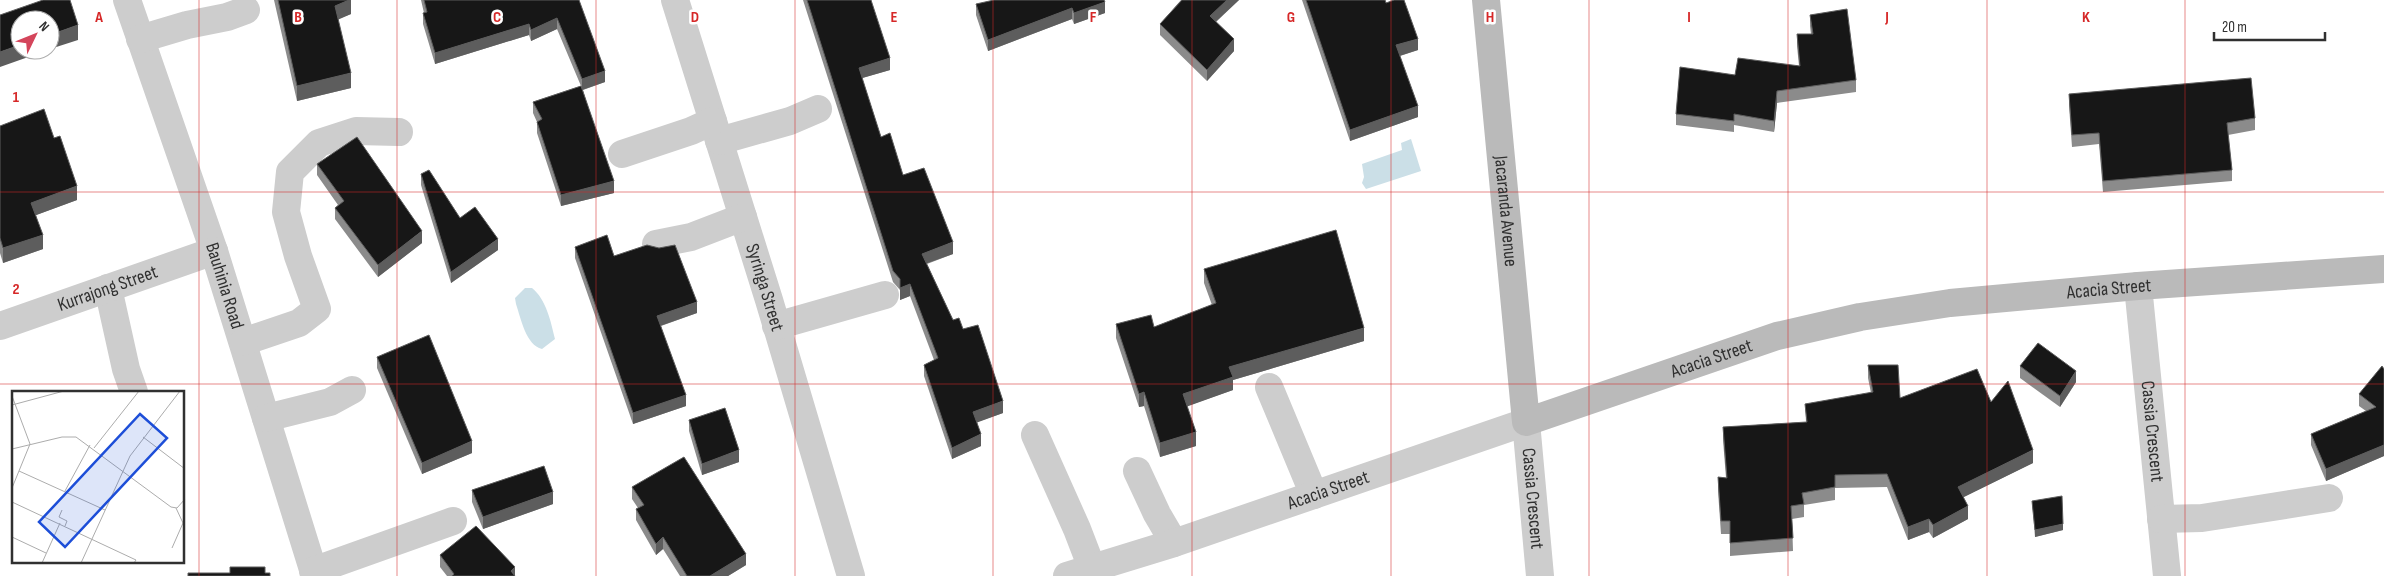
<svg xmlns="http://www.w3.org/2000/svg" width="2384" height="576" viewBox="0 0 2384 576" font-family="'Sofia Sans Condensed',sans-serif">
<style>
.water{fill:#cbdfe7}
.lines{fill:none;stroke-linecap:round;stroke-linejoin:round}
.street{stroke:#cdcdcd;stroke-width:28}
.secondary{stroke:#bababa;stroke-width:28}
.wall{fill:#8b8b8b}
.shaded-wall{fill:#5d5d5d}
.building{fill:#171717;stroke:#5d5d5d}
.grid{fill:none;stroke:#d62828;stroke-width:1;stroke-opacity:0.55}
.labels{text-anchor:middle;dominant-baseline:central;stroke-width:5;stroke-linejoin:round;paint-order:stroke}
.street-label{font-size:19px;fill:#303030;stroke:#fff}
.inset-road{fill:none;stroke:#acacac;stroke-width:1}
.view{fill:#1d4ed8;fill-opacity:0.15;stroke:#1d4ed8;stroke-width:2.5}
.inset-edge{fill:none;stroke:#303030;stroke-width:2.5}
.grid-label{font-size:16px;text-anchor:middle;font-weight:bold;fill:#d62828;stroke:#fff;stroke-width:5;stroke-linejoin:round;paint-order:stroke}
</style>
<rect width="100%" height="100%" fill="#fff"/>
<g class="water">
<path d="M 1411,139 L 1421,171 L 1366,189 L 1362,183 L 1364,177 L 1362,164 L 1402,150 L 1401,143 Z"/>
<path d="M 525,288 L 532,288 C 546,299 551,322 555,339 L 542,349 C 526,345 521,319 516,304 L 515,298 Z"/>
</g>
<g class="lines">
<g class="street">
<path id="s1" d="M 127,0 L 214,251 L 315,576"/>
<path id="s2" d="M 675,0 L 769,300 L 851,576"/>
<path d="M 140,39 L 187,25 L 227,17 L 246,10"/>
<path d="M 719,141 L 790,121 L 818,109"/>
<path d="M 622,154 L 691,131 L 713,121"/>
<path d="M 656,244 L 691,237 L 743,217"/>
<path id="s3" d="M 2138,286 L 2167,576"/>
<path d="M 108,288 L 126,369 L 134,392"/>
<path id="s4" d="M 0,326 L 214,251"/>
<path d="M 776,326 L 885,295"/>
<path d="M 243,342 L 299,323 L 317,309 L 298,256 L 286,212 L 290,172 L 319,143 L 356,131 L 399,132"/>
<path d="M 1269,387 L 1314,495"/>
<path d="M 266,418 L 330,402 L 352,390"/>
<path d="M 1035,435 L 1077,529 L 1092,568"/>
<path d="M 1137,471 L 1157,514 L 1174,543"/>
<path d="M 2161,519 L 2202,518 L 2329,498"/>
<path d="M 313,571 L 453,521"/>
<path id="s5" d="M 1067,576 L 1174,543 L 1526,422 L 1540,576"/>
</g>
<path class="secondary" id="s6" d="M 1486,0 L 1526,422 L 1777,336 L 1860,317 L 1950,303 L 2138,286 L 2384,269"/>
</g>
<g class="wall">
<path d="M 274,0 L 351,0 L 351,14 L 338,19 L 351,88 L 297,101 Z"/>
<path d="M 421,0 L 579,0 L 605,82 L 583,90 L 614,193 L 561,206 L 537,133 L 537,122 L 533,113 L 533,102 L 581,86 L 557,29 L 531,41 L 529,35 L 435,64 L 423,24 L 423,13 L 424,13 Z"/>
<path d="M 803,0 L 871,0 L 890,70 L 862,78 L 881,137 L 903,175 L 953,254 L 927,264 L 953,320 L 963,329 L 1003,413 L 977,422 L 981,446 L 952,459 L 924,376 L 924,365 L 934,360 L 910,296 L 900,300 L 900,290 L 893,282 Z"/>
<path d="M 1104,0 L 1105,13 L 1074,24 L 1072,19 L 988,51 L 976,15 L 976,4 Z"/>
<path d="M 1181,0 L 1239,0 L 1216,22 L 1234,51 L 1207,81 L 1160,35 L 1160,24 Z"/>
<path d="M 1302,0 L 1385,0 L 1418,50 L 1400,56 L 1418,117 L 1350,141 Z"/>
<path d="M 1810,15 L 1856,80 L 1856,92 L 1777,103 L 1774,132 L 1734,125 L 1734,132 L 1676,125 L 1676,114 L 1799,66 L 1797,46 L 1797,34 L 1811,34 L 1810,26 Z"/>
<path d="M 2069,94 L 2255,118 L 2255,130 L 2228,135 L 2232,170 L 2232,181 L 2103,192 L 2099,144 L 2072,147 L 2069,106 Z"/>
<path d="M 0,126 L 77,200 L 36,215 L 43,249 L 3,263 L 0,253 Z"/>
<path d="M 317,164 L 422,243 L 378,277 L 335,219 L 335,208 L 338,205 L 317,175 Z"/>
<path d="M 421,174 L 460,218 L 498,250 L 451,283 L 421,185 Z"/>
<path d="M 575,247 L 697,313 L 661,326 L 686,406 L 633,424 L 575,258 Z"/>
<path d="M 1204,269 L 1364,341 L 1233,380 L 1233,390 L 1187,406 L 1196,446 L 1160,457 L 1144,406 L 1139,407 L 1116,338 L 1116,324 L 1154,327 L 1212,305 L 1204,283 Z"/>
<path d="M 377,357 L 472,453 L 422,474 L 377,368 Z"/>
<path d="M 1868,365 L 1900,398 L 1991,402 L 2033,463 L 1963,497 L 1968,519 L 1933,538 L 1929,532 L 1908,540 L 1887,487 L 1835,488 L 1835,500 L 1804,505 L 1804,517 L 1792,519 L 1793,551 L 1730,556 L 1730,534 L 1721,534 L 1718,491 L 1718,477 L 1726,478 L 1723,440 L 1723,427 L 1806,422 L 1805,404 L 1871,393 L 1868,378 Z"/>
<path d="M 2020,366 L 2076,382 L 2060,407 L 2020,378 Z"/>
<path d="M 2384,369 L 2384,456 L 2326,481 L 2311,445 L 2311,434 L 2366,411 L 2359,406 L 2359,394 Z"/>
<path d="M 689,420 L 739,462 L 702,475 L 689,431 Z"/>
<path d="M 632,487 L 746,565 L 728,576 L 680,576 L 663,549 L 656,555 L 636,520 L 636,509 L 638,508 L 632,499 Z"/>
<path d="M 472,490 L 553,504 L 483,529 L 472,502 Z"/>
<path d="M 2032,501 L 2063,530 L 2035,537 Z"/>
<path d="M 440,555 L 515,575 L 515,576 L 447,576 L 440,567 Z"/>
</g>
<g class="shaded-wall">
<path d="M 349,0 L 351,0 L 351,14 L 335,21 L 335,6 Z"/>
<path d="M 1227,0 L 1239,0 L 1210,27 L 1210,16 Z"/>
<path d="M 1105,2 L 1105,13 L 1074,24 L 1074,13 Z"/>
<path d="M 1072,8 L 1072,19 L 988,51 L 988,40 Z"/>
<path d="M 557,18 L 557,29 L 531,41 L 531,30 Z"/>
<path d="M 529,24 L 529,35 L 435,64 L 435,53 Z"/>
<path d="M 78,25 L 78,40 L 50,49 L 50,35 Z"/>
<path d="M 1234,39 L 1234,51 L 1207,81 L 1207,70 Z"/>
<path d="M 1418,39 L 1418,50 L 1396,57 L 1396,45 Z"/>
<path d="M 20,45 L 20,50 L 48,50 L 0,67 L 0,52 Z"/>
<path d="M 890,58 L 890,70 L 859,79 L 859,68 Z"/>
<path d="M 605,71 L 605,82 L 582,90 L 582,79 Z"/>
<path d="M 351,73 L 351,88 L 297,101 L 297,86 Z"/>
<path d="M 1777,91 L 1777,103 L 1774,132 L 1774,121 Z"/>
<path d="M 1418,106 L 1418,117 L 1350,141 L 1350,130 Z"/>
<path d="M 614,181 L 614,193 L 561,206 L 561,195 Z"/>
<path d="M 77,186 L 77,200 L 31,217 L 31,203 Z"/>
<path d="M 422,231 L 422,243 L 378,277 L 378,265 Z"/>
<path d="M 43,235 L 43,249 L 3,263 L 3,248 Z"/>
<path d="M 498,239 L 498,250 L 451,283 L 451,272 Z"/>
<path d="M 953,242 L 953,254 L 922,265 L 922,254 Z"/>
<path d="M 910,284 L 910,296 L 900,300 L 900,288 Z"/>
<path d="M 697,302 L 697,313 L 657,327 L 657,316 Z"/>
<path d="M 1364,328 L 1364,341 L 1233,380 L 1233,390 L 1183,408 L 1183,394 L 1229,367 Z"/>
<path d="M 2076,371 L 2076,382 L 2060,407 L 2060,396 Z"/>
<path d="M 1144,392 L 1144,406 L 1139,407 L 1139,394 Z"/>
<path d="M 686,395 L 686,406 L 633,424 L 633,413 Z"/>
<path d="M 1003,401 L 1003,413 L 973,424 L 973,412 Z"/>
<path d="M 1196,432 L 1196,446 L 1160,457 L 1160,443 Z"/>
<path d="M 981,434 L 981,446 L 952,459 L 952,448 Z"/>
<path d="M 472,441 L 472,453 L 422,474 L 422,463 Z"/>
<path d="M 2384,445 L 2384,456 L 2326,481 L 2326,469 Z"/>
<path d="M 739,450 L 739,462 L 702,475 L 702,464 Z"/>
<path d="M 2033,450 L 2033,463 L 1958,500 L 1958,487 Z"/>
<path d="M 553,492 L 553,504 L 483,529 L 483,517 Z"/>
<path d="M 1968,506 L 1968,519 L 1933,538 L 1933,525 Z"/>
<path d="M 1929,519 L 1929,532 L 1908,540 L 1908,527 Z"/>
<path d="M 2063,524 L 2063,530 L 2035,537 L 2035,530 Z"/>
<path d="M 663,537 L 663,549 L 656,555 L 656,544 Z"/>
<path d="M 746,554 L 746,565 L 728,576 L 710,576 Z"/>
<path d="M 515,567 L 515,576 L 511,571 Z"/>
</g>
<g class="building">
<path d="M 43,0 L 70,0 L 78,25 L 50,35 L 50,20 L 20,20 L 20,45 L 0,52 L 0,15 Z"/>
<path d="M 278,0 L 349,0 L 335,6 L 351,73 L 297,86 Z"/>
<path d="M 424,0 L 579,0 L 605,71 L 582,79 L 557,18 L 531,30 L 529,24 L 435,53 L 423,13 L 427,12 Z"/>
<path d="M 807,0 L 871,0 L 890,58 L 859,68 L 881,137 L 890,133 L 903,175 L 924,168 L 953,242 L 922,254 L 953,320 L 959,318 L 963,329 L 978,325 L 1003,401 L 973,412 L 981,434 L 952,448 L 924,365 L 938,358 L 910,284 L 900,288 L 900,279 L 893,271 Z"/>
<path d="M 994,0 L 1104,0 L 1105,2 L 1074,13 L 1072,8 L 988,40 L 976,4 Z"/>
<path d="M 1182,0 L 1227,0 L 1210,16 L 1234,39 L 1207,70 L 1160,24 Z"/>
<path d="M 1306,0 L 1385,0 L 1386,3 L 1394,0 L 1404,0 L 1418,39 L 1396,45 L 1418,106 L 1350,130 Z"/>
<path d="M 1847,9 L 1856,80 L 1777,91 L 1774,121 L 1734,114 L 1734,121 L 1676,114 L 1680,67 L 1735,75 L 1738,58 L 1800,66 L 1797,34 L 1813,34 L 1810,15 Z"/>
<path d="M 2251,78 L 2255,118 L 2227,123 L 2232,170 L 2103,181 L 2099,133 L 2072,135 L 2069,94 Z"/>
<path d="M 581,86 L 614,181 L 561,195 L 537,122 L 542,119 L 533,102 Z"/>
<path d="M 44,109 L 54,138 L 60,136 L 77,186 L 31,203 L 43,235 L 3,248 L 0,238 L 0,126 Z"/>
<path d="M 357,137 L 422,231 L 378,265 L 335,208 L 344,201 L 317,164 Z"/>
<path d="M 429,170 L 460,218 L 475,207 L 498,239 L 451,272 L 421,174 Z"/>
<path d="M 1336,230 L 1364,328 L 1229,367 L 1233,377 L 1183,394 L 1196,432 L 1160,443 L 1144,392 L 1139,394 L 1116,324 L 1151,315 L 1154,327 L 1216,303 L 1204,269 Z"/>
<path d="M 607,235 L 614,256 L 647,245 L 659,248 L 675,245 L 697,302 L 657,316 L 686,395 L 633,413 L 575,247 Z"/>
<path d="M 429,335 L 472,441 L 422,463 L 377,357 Z"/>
<path d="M 2038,343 L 2076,371 L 2060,396 L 2020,366 Z"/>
<path d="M 1868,365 L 1898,365 L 1900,398 L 1977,369 L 1991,402 L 2008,381 L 2033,450 L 1958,487 L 1968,506 L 1933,525 L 1929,519 L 1908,527 L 1887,474 L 1835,475 L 1835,487 L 1802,493 L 1804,504 L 1791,506 L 1793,538 L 1730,543 L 1730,521 L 1721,521 L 1718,477 L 1727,478 L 1723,427 L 1807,422 L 1805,404 L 1873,392 Z"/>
<path d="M 2382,366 L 2384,369 L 2384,445 L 2326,469 L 2311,434 L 2376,407 L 2359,394 Z"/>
<path d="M 725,408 L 739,450 L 702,464 L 689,420 Z"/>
<path d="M 684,457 L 746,554 L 710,576 L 687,576 L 663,537 L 656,544 L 636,509 L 644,505 L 632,487 Z"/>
<path d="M 544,466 L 553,492 L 483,517 L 472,490 Z"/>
<path d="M 2062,496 L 2063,524 L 2035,530 L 2032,501 Z"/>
<path d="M 476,526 L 515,567 L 511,571 L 515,576 L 452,576 L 454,574 L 440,555 Z"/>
<path d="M 230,567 L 265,567 L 265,573 L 270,573 L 270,576 L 188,576 L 188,573 L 230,573 Z"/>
</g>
<path class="grid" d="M 199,0 L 199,576M 397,0 L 397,576M 596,0 L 596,576M 795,0 L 795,576M 993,0 L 993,576M 1192,0 L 1192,576M 1391,0 L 1391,576M 1589,0 L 1589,576M 1788,0 L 1788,576M 1987,0 L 1987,576M 2185,0 L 2185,576M 0,192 L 2384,192M 0,384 L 2384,384"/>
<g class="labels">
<g class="street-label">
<text stroke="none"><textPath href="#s6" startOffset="212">Jacaranda Avenue</textPath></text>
<text stroke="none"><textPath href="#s1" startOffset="302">Bauhinia Road</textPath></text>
<text stroke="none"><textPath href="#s2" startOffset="301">Syringa Street</textPath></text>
<text stroke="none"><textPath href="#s4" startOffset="114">Kurrajong Street</textPath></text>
<text stroke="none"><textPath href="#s6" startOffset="1025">Acacia Street</textPath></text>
<text stroke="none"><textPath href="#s6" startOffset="620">Acacia Street</textPath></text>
<text stroke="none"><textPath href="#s3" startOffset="146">Cassia Crescent</textPath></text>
<text stroke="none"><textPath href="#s5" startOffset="275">Acacia Street</textPath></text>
<text stroke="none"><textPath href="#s5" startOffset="561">Cassia Crescent</textPath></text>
</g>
</g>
<g transform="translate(12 391)">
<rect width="172" height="172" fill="#fff"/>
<path class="inset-road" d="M 0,5 L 18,53 L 0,97M 0,14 L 52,0M 131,46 L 173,78M 82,57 L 127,0M 0,58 L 50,46 L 64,46 L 159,116 L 165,117 L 173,108M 7,80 L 93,119M 53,100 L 78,54M 0,111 L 124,169 L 122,172M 50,119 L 47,126 L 55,130 L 53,135M 0,146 L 34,162M 160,157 L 171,132 L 164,117M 30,172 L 48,132M 69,172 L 118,65 L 168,0"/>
<path class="view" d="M 128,23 L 155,47 L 53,156 L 27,131 Z"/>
<rect width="172" height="172" class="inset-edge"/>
</g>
<g class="grid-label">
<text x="99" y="22">A</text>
<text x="298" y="22">B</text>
<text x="497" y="22">C</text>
<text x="695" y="22">D</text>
<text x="894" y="22">E</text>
<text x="1093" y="22">F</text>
<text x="1291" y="22">G</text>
<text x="1490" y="22">H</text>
<text x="1689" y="22">I</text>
<text x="1887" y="22">J</text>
<text x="2086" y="22">K</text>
<text x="16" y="102">1</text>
<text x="16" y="294">2</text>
</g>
<g transform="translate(35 35) rotate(47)"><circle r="24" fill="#ffffff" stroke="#acacac"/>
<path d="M0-4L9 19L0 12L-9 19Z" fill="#d4455b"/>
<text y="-8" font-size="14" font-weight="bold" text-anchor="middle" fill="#303030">N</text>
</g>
<path d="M2214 32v8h111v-8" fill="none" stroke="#303030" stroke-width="2.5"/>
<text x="2222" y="32" font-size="15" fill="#303030" stroke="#ffffff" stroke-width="4" paint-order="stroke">20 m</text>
</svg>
